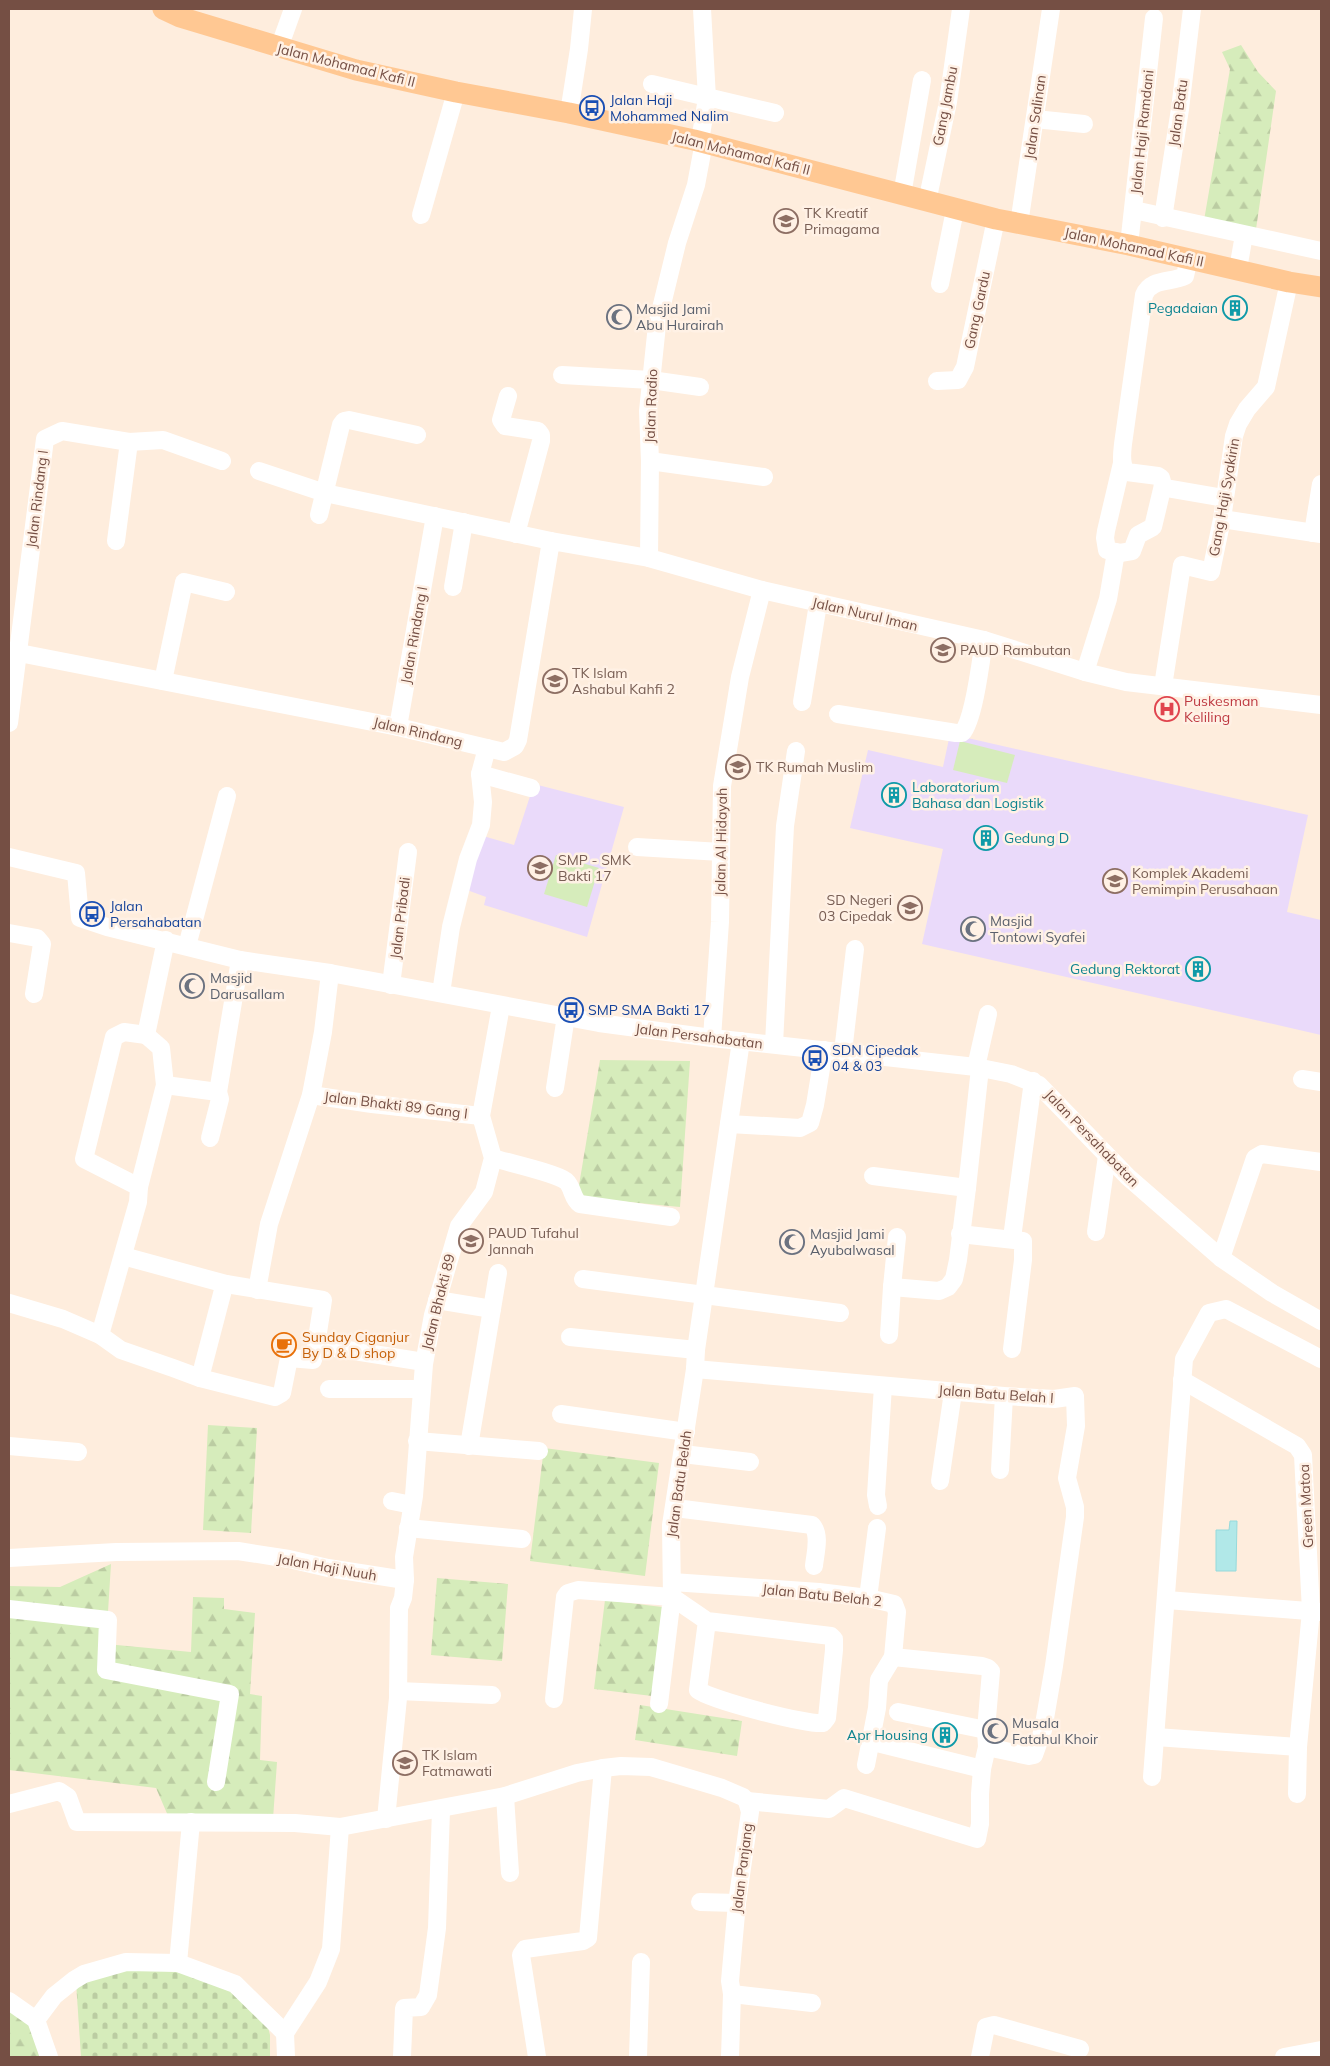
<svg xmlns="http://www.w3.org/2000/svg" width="1330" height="2066" viewBox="0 0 1330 2066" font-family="Mulish,sans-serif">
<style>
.education{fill:#eadafa}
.grass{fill:#d6ecbb}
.forest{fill:url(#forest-firs)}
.cemetery{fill:url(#cemetery-stones)}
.water{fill:#b1e8e8;stroke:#96dadb}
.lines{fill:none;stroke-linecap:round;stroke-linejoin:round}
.minor{stroke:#fff;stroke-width:18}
.major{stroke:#ffc893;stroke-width:21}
.labels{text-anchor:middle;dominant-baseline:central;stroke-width:5;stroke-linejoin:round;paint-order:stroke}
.street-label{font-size:14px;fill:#754f44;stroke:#fff1e5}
.transit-label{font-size:14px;fill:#164399;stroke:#fff1e5;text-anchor:start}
.education-label{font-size:14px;fill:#785e54;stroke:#fff1e5;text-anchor:start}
.culture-label{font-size:14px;fill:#0d838f;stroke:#fff1e5;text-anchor:end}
.worship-label{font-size:14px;fill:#5b616d;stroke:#fff1e5;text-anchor:start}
.health-label{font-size:14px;fill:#be3a42;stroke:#fff1e5;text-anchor:start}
.food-label{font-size:14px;fill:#c56008;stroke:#fff1e5;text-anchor:start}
</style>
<defs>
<pattern id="forest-firs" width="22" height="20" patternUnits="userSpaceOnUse" patternTransform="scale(1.25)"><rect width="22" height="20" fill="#d6ecbb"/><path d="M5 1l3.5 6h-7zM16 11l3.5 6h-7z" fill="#bbcca2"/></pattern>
<pattern id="cemetery-stones" width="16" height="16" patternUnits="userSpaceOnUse" patternTransform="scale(1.25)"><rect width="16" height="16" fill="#d6ecbb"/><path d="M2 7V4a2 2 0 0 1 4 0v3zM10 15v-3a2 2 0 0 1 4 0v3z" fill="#bbcca2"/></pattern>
</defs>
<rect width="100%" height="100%" fill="#feeddd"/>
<g class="education">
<path d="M 950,734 L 1308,815 L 1287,912 L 1321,920 L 1321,1035 L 922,944 L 943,849 L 850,828 L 868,750 L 943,767 Z"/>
<path d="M 534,784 L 624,807 L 587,937 L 484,905 L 486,897 L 467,890 L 483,836 L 514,845 Z"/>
</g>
<g class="grass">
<path d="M 960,741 L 1015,755 L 1007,783 L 953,770 Z"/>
<path d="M 556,855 L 599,868 L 587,907 L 544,894 Z"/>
</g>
<g class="forest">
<path d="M 1241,45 L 1258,72 L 1276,91 L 1254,243 L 1202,232 L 1230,69 L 1222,52 Z"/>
<path d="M 600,1060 L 690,1061 L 680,1207 L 577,1197 Z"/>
<path d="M 208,1425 L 257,1428 L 251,1533 L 203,1530 Z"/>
<path d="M 544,1448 L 659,1463 L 645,1576 L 530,1561 Z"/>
<path d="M 111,1564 L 106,1644 L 191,1652 L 193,1597 L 224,1598 L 224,1609 L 255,1613 L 250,1694 L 262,1696 L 260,1760 L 277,1762 L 273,1819 L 169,1818 L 156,1788 L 9,1770 L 9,1586 L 60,1587 Z"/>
<path d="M 437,1578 L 508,1584 L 502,1661 L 431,1655 Z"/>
<path d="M 605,1600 L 662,1607 L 652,1696 L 594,1689 Z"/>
<path d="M 640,1705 L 742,1721 L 737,1756 L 635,1740 Z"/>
<path d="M 9,2011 L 39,2030 L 39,2057 L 9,2057 Z"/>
</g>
<path class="cemetery" d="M 156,1970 L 197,1974 L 221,1984 L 265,2015 L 270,2035 L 270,2057 L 81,2057 L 76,1982 L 121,1971 Z"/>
<path class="water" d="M 1230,1521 L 1237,1521 L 1236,1571 L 1216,1571 L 1216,1530 L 1229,1530 Z"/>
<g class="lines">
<g class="minor">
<path d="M 279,48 L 293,9"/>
<path d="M 652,84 L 775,113"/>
<path d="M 569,113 L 579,49 L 583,9"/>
<path d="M 1035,119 L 1084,124"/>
<path d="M 700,141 L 707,98 L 702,9"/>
<path d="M 704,142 L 696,185 L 677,243 L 657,325 L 648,411 L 650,461 L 649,558 L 762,590 L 984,640 L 1085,672 L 1126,682 L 1321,705"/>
<path d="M 902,195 L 922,80"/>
<path d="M 927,202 L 948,102 L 961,9"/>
<path d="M 1134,210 L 1321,251"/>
<path d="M 421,215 L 456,92"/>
<path d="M 1163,218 L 1180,109 L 1192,9"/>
<path d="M 1019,224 L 1051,9"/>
<path d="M 1129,245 L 1154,18"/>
<path d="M 1189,258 L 1185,276 C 1171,283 1151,278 1144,295 L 1123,444 C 1122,454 1120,465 1127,472 L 1158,476 L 1161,478 L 1163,485 L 1166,488 L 1224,498"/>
<path d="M 1238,269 L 1244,235"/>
<path d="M 940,284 L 955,210"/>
<path d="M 562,375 L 651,380 L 700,387"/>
<path d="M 937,381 L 958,380 L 965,367 L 996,219"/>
<path d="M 508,396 L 501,420 L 505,426 L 538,431 L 541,435 L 541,441 L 516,534"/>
<path d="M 650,461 L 764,477"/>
<path d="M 1122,463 L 1106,531 L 1105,538 L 1107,550 L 1120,553 L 1132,551 L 1138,535 L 1153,527 L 1163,485"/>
<path d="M 259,471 L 325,493 L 551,541"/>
<path d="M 319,515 L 341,425 L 344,421 L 349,420 L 417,435"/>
<path d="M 1222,519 L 1321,534"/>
<path d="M 1313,533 L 1321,484"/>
<path d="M 116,541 L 129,442"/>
<path d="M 453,587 L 464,522"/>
<path d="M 9,651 L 398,727 L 504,752 L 515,746 L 518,740 L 551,541 L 649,558"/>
<path d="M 1085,672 L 1108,599 L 1116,552"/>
<path d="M 163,681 L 184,582 L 226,592"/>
<path d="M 1163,686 L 1182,565 L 1211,572 L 1222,519 L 1234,436 L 1238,424 L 1247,409 L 1266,387 L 1289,282"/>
<path d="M 802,702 L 818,604"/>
<path d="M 838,714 L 956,733 L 962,733 C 974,720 981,660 984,640"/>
<path d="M 9,723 L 45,439 L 62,431 L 129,442 L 163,440 L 222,461"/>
<path d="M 398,727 L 435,516"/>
<path d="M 487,748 L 480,774 L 531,788"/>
<path d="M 637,847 L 721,852"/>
<path d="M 9,857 L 76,873 L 80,918 L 107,927 L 240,960 L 330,973 L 599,1023 L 712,1038 L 976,1067 L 1011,1074 L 1039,1085 L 1128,1177 L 1221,1258 L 1272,1293 L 1321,1321"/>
<path d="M 9,933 L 37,938 L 42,944 L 34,994"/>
<path d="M 187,946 L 227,796"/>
<path d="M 391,985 L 408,852"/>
<path d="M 441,993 L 451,927 L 468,859 L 481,825 L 483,802 L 480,774"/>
<path d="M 712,1038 L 720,922 L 722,786 L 740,677 L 762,590"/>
<path d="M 774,1044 L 785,826 L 796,751"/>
<path d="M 843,1052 L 855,949"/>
<path d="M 976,1067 L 988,1014"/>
<path d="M 1302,1079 L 1321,1082"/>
<path d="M 165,1085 L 218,1092 L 220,1099 L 210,1138"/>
<path d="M 555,1088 L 566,1016"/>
<path d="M 218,1092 L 240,960"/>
<path d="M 311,1095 L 372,1104 L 481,1116"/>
<path d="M 729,1124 L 800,1128 L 810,1123 L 815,1105 L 824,1050"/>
<path d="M 493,1158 C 509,1163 555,1173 566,1181 C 573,1187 572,1199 580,1204 L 671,1217"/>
<path d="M 873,1176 L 967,1188 L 980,1068"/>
<path d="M 139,1187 L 165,1085 L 161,1048 L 146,1035"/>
<path d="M 1096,1232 L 1107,1156"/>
<path d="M 960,1234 L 1023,1241 L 1023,1260 L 1012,1349"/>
<path d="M 1012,1238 L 1033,1081"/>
<path d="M 123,1256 L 226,1284 L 323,1300 L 316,1345 L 424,1362"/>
<path d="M 1221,1258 L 1255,1158 L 1262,1154 L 1321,1162"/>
<path d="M 583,1279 L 840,1313"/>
<path d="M 892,1287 L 939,1291 L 948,1287 L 954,1279 L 958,1260 L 967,1188"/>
<path d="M 257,1290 L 269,1224 L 311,1095 L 323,1032 L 330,973"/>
<path d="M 437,1300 L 492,1309"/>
<path d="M 9,1303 L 63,1319 L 100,1335 L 121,1350 L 173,1368 L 200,1378 L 275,1397 L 282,1393 L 289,1358 L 313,1360 L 316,1345"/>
<path d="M 100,1335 L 138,1202 L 139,1187 L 84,1159 L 114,1037 L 124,1032 L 146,1035 L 166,940"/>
<path d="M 889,1335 L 892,1287 L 897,1237"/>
<path d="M 570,1337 L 696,1350"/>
<path d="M 695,1369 L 1004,1396 L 1054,1399 L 1075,1396 L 1076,1426 L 1067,1478 L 1075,1507 L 1075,1517 L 1054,1666 L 1043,1730 L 1034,1755 L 1029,1756 L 987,1747"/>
<path d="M 200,1378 L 223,1290 L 226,1284"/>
<path d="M 1182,1380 L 1297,1446 L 1303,1455 L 1311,1611 L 1298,1747 L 1297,1794"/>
<path d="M 329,1389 L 422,1389"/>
<path d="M 561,1414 L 686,1432"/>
<path d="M 417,1441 L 539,1451"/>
<path d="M 9,1446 L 78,1452"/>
<path d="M 469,1446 L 498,1273"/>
<path d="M 683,1454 L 750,1462"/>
<path d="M 1000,1470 L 1004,1396"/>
<path d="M 940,1481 L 953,1392"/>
<path d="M 392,1501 L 412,1505"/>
<path d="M 878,1506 L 876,1495 L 883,1386"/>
<path d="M 675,1508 L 812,1525 C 821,1535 815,1554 814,1566"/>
<path d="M 408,1528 L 522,1539"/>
<path d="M 9,1558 L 116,1552 L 238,1551 L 289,1559 L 328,1568 L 405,1580"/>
<path d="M 672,1582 L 819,1592 L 868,1598 L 894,1604 L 897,1612 L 893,1657 L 879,1680 L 877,1708 L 866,1765"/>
<path d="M 868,1598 L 877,1528"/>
<path d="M 1167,1600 L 1321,1612"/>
<path d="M 9,1609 L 108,1620 L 106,1670 L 230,1694 L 216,1782"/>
<path d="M 707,1621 L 698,1690 C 711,1700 807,1725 823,1723 L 827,1718 L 834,1650 L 834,1639 L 831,1636 L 707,1621 L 672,1597 L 671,1525 L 695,1369 L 696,1350 L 741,1041"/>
<path d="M 398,1691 L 492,1695"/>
<path d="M 554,1699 L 565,1597 L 568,1593 L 578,1590 L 672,1597 L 659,1704"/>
<path d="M 898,1712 L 986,1730"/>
<path d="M 1156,1737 L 1298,1747"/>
<path d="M 877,1743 L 982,1769"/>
<path d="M 1152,1777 L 1184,1359 L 1209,1313 L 1226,1309 L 1321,1359"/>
<path d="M 505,1796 L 510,1873"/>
<path d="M 747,1801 L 829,1809 L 844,1798 L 977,1839 L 980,1824 L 980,1794 L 982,1769 L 987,1747 L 986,1730 L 991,1671 L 988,1668 L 982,1666 L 893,1657"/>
<path d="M 9,1804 L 59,1791 L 68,1797 L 77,1822 L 295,1823 L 340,1827 L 505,1796 L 577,1773 L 603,1768 L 621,1766 L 651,1767 L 722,1788 L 743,1797 L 747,1801 L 750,1812 L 737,1903 L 730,1981 L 732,1994 L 730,2057"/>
<path d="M 386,1819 L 398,1698 L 399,1608 L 403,1598 L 405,1580 L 404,1557 L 414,1496 L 424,1364 L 433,1315 L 459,1226 L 484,1192 L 493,1158 L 481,1116 L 501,1006"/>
<path d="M 700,1902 L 737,1903"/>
<path d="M 178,1963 L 191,1822"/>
<path d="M 732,1994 L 812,2003"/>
<path d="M 9,2001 L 36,2020 L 49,2057"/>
<path d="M 36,2020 L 54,1996 L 74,1980 L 84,1974 L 126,1962 L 178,1963 L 235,1984 L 285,2033"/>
<path d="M 286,2057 L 285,2033 L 318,1982 L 331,1949 L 340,1827"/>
<path d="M 402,2057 L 404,2008 L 421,2007 L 428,1995 L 437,1928 L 441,1810"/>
<path d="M 537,2057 L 521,1955 L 525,1949 L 583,1941 L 588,1938 L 603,1768"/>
<path d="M 638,2057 L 641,1962"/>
<path d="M 980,2057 L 986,2027 L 994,2025 L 1080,2049"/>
<path d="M 1284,2057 L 1321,2050"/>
</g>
<path class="major" d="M 163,9 L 180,17 L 356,70 L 456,92 L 569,113 L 694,140 L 996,219 L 1129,245 L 1289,282 L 1321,287"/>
</g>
<defs>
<symbol id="bus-ring" viewBox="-11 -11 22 22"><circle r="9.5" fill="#fff1e5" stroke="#1a4fb4" stroke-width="1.5"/><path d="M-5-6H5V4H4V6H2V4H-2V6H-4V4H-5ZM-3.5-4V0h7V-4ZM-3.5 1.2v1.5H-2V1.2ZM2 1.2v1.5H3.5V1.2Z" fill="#1a4fb4"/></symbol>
<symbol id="school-ring" viewBox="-11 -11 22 22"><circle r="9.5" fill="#fff1e5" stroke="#8d6e63" stroke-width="1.5"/><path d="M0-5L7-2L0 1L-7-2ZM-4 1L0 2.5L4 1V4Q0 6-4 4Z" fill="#8d6e63"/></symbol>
<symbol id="building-ring" viewBox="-11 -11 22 22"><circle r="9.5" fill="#fff1e5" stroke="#0f9aa8" stroke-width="1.5"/><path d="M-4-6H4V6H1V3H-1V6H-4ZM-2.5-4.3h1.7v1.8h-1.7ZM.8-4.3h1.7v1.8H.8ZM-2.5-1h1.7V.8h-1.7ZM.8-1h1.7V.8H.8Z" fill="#0f9aa8"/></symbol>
<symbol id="mosque-ring" viewBox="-11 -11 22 22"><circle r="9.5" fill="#fff1e5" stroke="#6b7280" stroke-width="1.5"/><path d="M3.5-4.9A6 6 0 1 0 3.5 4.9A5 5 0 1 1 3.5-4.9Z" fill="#6b7280"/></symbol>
<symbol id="hospital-ring" viewBox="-11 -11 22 22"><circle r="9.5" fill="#fff1e5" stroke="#e0444e" stroke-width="1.5"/><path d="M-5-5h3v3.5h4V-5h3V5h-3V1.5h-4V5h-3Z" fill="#e0444e"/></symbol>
<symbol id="university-ring" viewBox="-11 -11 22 22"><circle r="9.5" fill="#fff1e5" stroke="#8d6e63" stroke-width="1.5"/><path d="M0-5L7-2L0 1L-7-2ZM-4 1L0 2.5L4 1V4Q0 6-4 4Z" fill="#8d6e63"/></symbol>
<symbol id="cafe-ring" viewBox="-11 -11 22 22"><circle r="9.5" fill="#fff1e5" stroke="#e8710a" stroke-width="1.5"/><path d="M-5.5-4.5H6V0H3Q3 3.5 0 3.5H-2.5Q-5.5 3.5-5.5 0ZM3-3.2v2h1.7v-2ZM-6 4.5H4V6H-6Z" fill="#e8710a"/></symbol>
</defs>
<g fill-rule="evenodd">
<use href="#bus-ring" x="578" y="94" width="28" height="28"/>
<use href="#school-ring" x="772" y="207" width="28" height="28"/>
<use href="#building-ring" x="1221" y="294" width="28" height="28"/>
<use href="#mosque-ring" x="605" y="303" width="28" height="28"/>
<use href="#school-ring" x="929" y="636" width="28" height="28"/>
<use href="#school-ring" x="541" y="667" width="28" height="28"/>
<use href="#hospital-ring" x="1153" y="695" width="28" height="28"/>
<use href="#school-ring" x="724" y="753" width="28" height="28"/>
<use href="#building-ring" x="880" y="781" width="28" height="28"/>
<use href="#building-ring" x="972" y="824" width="28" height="28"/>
<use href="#school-ring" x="526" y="854" width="28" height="28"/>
<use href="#university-ring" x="1101" y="867" width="28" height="28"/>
<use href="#school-ring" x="896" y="894" width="28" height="28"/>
<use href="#bus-ring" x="78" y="900" width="28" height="28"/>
<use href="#mosque-ring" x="959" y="915" width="28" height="28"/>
<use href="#building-ring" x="1184" y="955" width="28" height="28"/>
<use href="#mosque-ring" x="178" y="972" width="28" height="28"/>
<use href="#bus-ring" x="557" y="996" width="28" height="28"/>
<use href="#bus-ring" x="801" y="1044" width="28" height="28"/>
<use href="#school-ring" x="457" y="1227" width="28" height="28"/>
<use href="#mosque-ring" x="778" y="1228" width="28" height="28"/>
<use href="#cafe-ring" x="270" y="1331" width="28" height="28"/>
<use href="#mosque-ring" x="981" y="1717" width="28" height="28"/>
<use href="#building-ring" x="931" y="1721" width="28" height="28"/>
<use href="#school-ring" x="391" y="1749" width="28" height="28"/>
</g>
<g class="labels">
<g class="street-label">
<text transform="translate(346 65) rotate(14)">Jalan Mohamad Kafi II</text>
<text transform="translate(945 106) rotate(-79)">Gang Jambu</text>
<text transform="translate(1178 113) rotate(-82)">Jalan Batu</text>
<text transform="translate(1035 117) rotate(-82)">Jalan Salinan</text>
<text transform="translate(1142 132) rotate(-84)">Jalan Haji Ramdani</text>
<text transform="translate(741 153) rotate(14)">Jalan Mohamad Kafi II</text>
<text transform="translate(1134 247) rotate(12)">Jalan Mohamad Kafi II</text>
<text transform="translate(977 310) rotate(-78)">Gang Gardu</text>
<text transform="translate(651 406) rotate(-88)">Jalan Radio</text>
<text transform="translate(1224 497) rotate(-80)">Gang Haji Syakirin</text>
<text transform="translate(37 499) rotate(-83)">Jalan Rindang I</text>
<text transform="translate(865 614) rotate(13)">Jalan Nurul Iman</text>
<text transform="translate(414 635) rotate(-80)">Jalan Rindang I</text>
<text transform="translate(418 732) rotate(13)">Jalan Rindang</text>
<text transform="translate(721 842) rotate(-89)">Jalan Al Hidayah</text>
<text transform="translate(400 918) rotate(-83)">Jalan Pribadi</text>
<text transform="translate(699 1036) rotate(7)">Jalan Persahabatan</text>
<text transform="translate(396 1105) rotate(7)">Jalan Bhakti 89 Gang I</text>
<text transform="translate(1092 1138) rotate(46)">Jalan Persahabatan</text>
<text transform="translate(438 1302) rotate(-76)">Jalan Bhakti 89</text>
<text transform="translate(996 1394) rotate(4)">Jalan Batu Belah I</text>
<text transform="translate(679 1484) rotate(-82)">Jalan Batu Belah</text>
<text transform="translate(1306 1506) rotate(-93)">Green Matoa</text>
<text transform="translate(327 1567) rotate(10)">Jalan Haji Nuuh</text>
<text transform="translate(822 1595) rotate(6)">Jalan Batu Belah 2</text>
<text transform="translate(742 1868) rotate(-83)">Jalan Panjang</text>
</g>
<g class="transit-label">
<text x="610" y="100">Jalan Haji<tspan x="610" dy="16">Mohammed Nalim</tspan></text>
<text x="110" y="906">Jalan<tspan x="110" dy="16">Persahabatan</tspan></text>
<text x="588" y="1010">SMP SMA Bakti 17</text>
<text x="832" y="1050">SDN Cipedak<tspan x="832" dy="16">04 &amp; 03</tspan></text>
</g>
<g class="education-label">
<text x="804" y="213">TK Kreatif<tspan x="804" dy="16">Primagama</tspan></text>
<text x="960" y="650">PAUD Rambutan</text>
<text x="572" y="673">TK Islam<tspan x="572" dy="16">Ashabul Kahfi 2</tspan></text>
<text x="756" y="767">TK Rumah Muslim</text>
<text x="558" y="860">SMP - SMK<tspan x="558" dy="16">Bakti 17</tspan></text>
<text x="1132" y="873">Komplek Akademi<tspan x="1132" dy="16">Pemimpin Perusahaan</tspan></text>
<text x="892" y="900" text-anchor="end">SD Negeri<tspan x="892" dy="16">03 Cipedak</tspan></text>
<text x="488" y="1233">PAUD Tufahul<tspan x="488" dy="16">Jannah</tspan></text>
<text x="422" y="1755">TK Islam<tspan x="422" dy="16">Fatmawati</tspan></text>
</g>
<g class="culture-label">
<text x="1218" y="308">Pegadaian</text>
<text x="912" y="787" text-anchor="start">Laboratorium<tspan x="912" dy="16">Bahasa dan Logistik</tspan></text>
<text x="1004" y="838" text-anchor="start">Gedung D</text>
<text x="1180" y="969">Gedung Rektorat</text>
<text x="928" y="1735">Apr Housing</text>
</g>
<g class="worship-label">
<text x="636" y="309">Masjid Jami<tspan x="636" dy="16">Abu Hurairah</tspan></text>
<text x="990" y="921">Masjid<tspan x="990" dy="16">Tontowi Syafei</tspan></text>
<text x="210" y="978">Masjid<tspan x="210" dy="16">Darusallam</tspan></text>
<text x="810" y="1234">Masjid Jami<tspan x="810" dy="16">Ayubalwasal</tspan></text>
<text x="1012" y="1723">Musala<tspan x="1012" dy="16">Fatahul Khoir</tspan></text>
</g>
<g class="health-label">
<text x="1184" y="701">Puskesman<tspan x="1184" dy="16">Keliling</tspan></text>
</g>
<g class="food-label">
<text x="302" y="1337">Sunday Ciganjur<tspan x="302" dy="16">By D &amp; D shop</tspan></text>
</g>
</g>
<rect width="1330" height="2066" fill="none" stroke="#754f44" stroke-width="20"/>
</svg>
